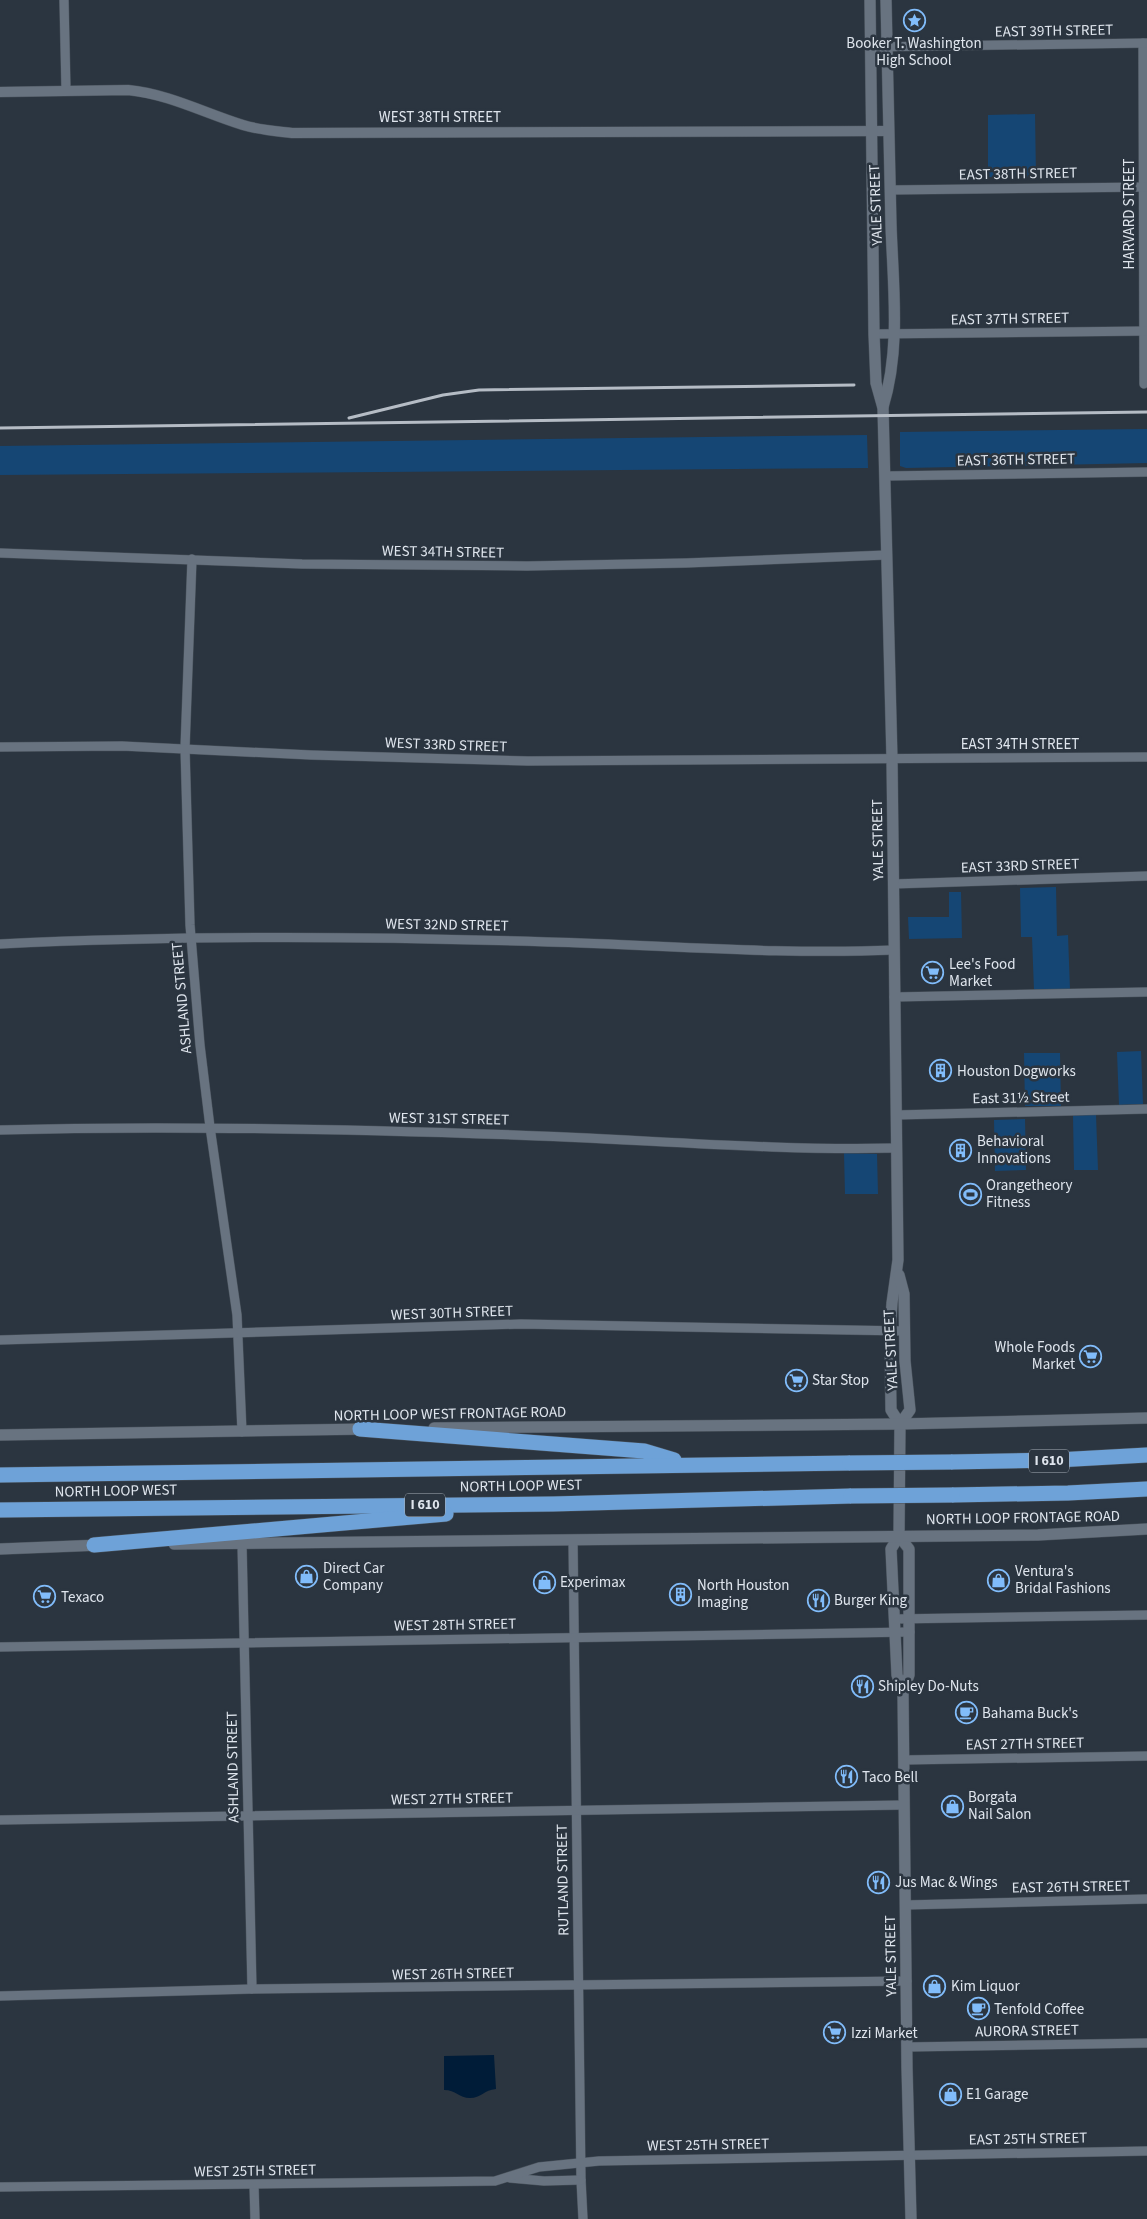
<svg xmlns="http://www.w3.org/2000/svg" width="1147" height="2219" viewBox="0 0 1147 2219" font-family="'Source Sans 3',sans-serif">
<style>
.green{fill:#154674}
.water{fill:#001c38}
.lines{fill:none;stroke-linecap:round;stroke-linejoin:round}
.minor-casing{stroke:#48515a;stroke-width:10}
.tertiary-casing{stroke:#48515a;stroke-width:11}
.secondary-casing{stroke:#48515a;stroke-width:12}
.motorway-casing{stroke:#48515a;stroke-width:16}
.minor{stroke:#687380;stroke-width:9}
.tertiary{stroke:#687380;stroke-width:10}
.secondary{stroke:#687380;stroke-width:11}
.motorway{stroke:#6ea2d8;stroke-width:15}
.rail{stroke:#b5bcc5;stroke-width:3}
.motorway-bridge-casing{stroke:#48515a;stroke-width:16;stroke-linecap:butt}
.motorway-bridge{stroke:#6ea2d8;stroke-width:15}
.labels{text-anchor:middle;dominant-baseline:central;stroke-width:5;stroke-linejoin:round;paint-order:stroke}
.shield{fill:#2b3540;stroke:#a9b0b9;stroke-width:1}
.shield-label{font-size:14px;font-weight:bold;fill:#dfe5ed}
.street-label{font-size:15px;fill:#dfe5ed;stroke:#2b3540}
.poi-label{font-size:15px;fill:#dfe5ed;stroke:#2b3540;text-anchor:start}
</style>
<rect width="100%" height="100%" fill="#2b3540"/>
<g class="green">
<path d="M 1035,114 L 1036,177 L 988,177 L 988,115 Z"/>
<path d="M 1147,429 L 1147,463 L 906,468 L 900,466 L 900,432 Z"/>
<path d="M 867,435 L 868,468 L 0,475 L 0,446 Z"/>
<path d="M 1056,887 L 1057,936 L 1068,935 L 1070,989 L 1034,990 L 1032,937 L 1021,937 L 1020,888 Z"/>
<path d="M 949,892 L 961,892 L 962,938 L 909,939 L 908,917 L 949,917 Z"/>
<path d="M 1141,1051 L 1143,1104 L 1119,1105 L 1117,1052 Z"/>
<path d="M 1024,1053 L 1060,1053 L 1061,1106 L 1025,1106 Z"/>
<path d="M 1073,1115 L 1096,1115 L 1098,1170 L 1074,1170 Z"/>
<path d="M 1025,1119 L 1026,1170 L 995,1171 L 994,1120 Z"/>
<path d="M 844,1153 L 877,1154 L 878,1194 L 845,1194 Z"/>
</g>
<path class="water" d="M 494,2055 L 496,2089 C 484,2090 481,2098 470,2098 C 459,2098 456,2090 444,2090 L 444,2056 Z"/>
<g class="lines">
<defs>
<g id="minor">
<path d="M 64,0 L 66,90"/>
<path d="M 1143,43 L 1144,384"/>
<path d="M 871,47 L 1147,43"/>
<path d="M 890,190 L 1147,187"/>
<path d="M 874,334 L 1147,331"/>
<path d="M 885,476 L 1147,472"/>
<path d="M 0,553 L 302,564 L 527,566 L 686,563 L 886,555"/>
<path d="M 192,559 L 185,748 L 190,925 L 200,1045 L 210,1127 L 237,1315 L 242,1432"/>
<path d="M 0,747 L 122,746 L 311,755 L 528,761 L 1147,757"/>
<path d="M 893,884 L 1147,876"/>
<path d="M 0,944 C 183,935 365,936 548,942 C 663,945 778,955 894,950"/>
<path d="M 894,997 L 1147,992"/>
<path d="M 896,1115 L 1147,1109"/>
<path d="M 0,1130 C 171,1125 343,1129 514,1135 C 642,1139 769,1151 897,1148"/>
<path d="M 0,1340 L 521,1324 L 905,1331"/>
<path d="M 573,1540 L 581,2180 L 583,2219"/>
<path d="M 242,1544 L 252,1989"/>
<path d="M 896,1619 L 1147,1615"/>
<path d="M 0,1647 L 910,1632"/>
<path d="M 904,1760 L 1147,1756"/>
<path d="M 0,1820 L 904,1805"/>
<path d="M 905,1905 L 1147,1899"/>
<path d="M 0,1996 L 252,1989 L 907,1981"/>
<path d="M 907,2047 L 1147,2043"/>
<path d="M 510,2178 L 544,2181 L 581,2180"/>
<path d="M 254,2185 L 255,2219"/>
<path d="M 0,2187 L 495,2181 L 539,2167 L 599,2161 L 1147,2151"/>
</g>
<path id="tertiary" d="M 0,92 L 128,90 C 169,94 204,113 243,125 C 259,130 275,131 292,133 L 888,131"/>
<g id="secondary">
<path d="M 870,0 L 874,334 L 876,383 L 883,408 L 892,759 L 898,1260 L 892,1303 L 890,1336 L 891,1410 L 900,1424 L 899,1536 L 891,1549 L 897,1675 L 903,1692 L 907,2068 L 911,2219"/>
<path d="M 883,407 C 901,348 893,286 891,225 C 889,150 887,75 886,0"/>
<path d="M 899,1275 L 904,1294 L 905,1361 L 910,1410 L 900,1424"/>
<path d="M 434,1428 L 900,1424 L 1147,1418"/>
<path d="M 0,1435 L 368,1429"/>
<path d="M 899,1536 L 909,1549 L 909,1675 L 903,1692"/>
<path d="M 174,1544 L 1038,1535 L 1147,1529"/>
<path d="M 0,1549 L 101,1545"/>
</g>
<g id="motorway">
<path d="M 360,1429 L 644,1451 L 674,1460"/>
<path d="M 951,1462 L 1057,1460 L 1147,1455"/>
<path d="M 0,1475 L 850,1463"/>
<path d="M 952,1495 L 1068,1493 L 1147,1489"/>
<path d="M 0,1510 L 553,1504 L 851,1496"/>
<path d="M 94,1545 L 446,1514"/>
</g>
</defs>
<use href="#minor" class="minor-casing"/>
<use href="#tertiary" class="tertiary-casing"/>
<use href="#secondary" class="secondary-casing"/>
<use href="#motorway" class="motorway-casing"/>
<use href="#minor" class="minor"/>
<use href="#tertiary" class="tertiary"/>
<use href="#secondary" class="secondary"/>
<use href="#motorway" class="motorway"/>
<g class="rail">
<path d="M 349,418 L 443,395 L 479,390 L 854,385"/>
<path d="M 0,428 L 1147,412"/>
</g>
<defs>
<g id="motorway-bridge">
<path d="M 850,1463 L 951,1462"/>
<path d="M 851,1496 L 952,1495"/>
</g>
</defs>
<use href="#motorway-bridge" class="motorway-bridge-casing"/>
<use href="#motorway-bridge" class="motorway-bridge"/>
</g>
<defs>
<symbol id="sight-ring" viewBox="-11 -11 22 22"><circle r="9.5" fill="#2b3540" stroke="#81bcfa" stroke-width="1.5"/><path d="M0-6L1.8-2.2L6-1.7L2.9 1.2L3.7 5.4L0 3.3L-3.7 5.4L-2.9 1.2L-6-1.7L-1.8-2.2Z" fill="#81bcfa"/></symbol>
<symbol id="supermarket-ring" viewBox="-11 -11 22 22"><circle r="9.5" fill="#2b3540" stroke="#81bcfa" stroke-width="1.5"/><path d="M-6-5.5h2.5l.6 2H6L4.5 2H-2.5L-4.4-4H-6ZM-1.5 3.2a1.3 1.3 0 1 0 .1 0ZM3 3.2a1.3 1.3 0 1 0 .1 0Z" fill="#81bcfa"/></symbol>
<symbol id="building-ring" viewBox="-11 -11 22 22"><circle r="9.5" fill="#2b3540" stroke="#81bcfa" stroke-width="1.5"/><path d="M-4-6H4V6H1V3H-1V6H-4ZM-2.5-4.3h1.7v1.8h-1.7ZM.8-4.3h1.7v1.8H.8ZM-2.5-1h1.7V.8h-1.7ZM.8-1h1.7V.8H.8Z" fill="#81bcfa"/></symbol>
<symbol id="stadium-ring" viewBox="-11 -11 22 22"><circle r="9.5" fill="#2b3540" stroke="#81bcfa" stroke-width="1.5"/><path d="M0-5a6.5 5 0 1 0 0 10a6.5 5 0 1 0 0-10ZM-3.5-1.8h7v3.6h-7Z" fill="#81bcfa"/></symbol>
<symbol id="shop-ring" viewBox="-11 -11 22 22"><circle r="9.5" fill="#2b3540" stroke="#81bcfa" stroke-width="1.5"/><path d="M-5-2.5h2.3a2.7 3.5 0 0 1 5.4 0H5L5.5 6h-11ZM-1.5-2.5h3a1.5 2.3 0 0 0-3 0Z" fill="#81bcfa"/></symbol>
<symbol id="restaurant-ring" viewBox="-11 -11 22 22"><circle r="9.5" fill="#2b3540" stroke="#81bcfa" stroke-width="1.5"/><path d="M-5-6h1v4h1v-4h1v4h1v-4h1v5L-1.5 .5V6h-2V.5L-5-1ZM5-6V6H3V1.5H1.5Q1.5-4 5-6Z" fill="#81bcfa"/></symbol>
<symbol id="cafe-ring" viewBox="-11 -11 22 22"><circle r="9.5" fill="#2b3540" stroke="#81bcfa" stroke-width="1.5"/><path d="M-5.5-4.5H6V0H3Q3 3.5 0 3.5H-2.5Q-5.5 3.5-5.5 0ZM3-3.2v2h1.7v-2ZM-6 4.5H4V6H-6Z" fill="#81bcfa"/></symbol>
</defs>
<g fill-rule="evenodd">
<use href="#sight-ring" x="902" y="8" width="25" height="25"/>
<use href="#supermarket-ring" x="920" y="960" width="25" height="25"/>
<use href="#building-ring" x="928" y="1058" width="25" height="25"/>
<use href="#building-ring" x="948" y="1138" width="25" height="25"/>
<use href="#stadium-ring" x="958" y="1182" width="25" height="25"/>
<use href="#supermarket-ring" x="1078" y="1344" width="25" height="25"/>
<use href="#supermarket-ring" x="784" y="1368" width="25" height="25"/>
<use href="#shop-ring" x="294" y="1564" width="25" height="25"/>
<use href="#shop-ring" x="986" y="1568" width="25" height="25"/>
<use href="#shop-ring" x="532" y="1570" width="25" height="25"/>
<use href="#building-ring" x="668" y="1582" width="25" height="25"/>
<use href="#supermarket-ring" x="32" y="1584" width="25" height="25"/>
<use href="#restaurant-ring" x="806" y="1588" width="25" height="25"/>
<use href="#restaurant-ring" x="850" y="1674" width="25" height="25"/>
<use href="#cafe-ring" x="954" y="1700" width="25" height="25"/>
<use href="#restaurant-ring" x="834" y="1764" width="25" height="25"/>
<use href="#shop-ring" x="940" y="1794" width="25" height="25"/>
<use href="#restaurant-ring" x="866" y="1870" width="25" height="25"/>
<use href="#shop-ring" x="922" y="1974" width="25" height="25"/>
<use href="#cafe-ring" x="966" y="1996" width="25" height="25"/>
<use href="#supermarket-ring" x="822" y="2020" width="25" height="25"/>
<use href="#shop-ring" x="938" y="2082" width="25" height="25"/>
</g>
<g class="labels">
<g class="shield">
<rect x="1029" y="1449.5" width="40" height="23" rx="4"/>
<rect x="405" y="1493.5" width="40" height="23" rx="4"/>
</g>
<g class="shield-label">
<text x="1049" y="1461">I 610</text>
<text x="425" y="1505">I 610</text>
</g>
<g class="street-label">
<text transform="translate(1054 31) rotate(-1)">EAST 39TH STREET</text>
<text x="440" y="117">WEST 38TH STREET</text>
<text transform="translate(1018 174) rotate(-1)">EAST 38TH STREET</text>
<text transform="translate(876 205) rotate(-92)">YALE STREET</text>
<text transform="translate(1129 214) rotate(-90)">HARVARD STREET</text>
<text transform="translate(1010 319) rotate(-1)">EAST 37TH STREET</text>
<text transform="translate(1016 460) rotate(-1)">EAST 36TH STREET</text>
<text transform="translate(443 552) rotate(1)">WEST 34TH STREET</text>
<text x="1020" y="744">EAST 34TH STREET</text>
<text transform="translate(446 745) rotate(2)">WEST 33RD STREET</text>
<text transform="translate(878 840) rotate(-91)">YALE STREET</text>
<text transform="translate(1020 866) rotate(-2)">EAST 33RD STREET</text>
<text transform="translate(447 925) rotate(1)">WEST 32ND STREET</text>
<text transform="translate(182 998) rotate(-95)">ASHLAND STREET</text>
<text transform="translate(1021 1098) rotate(-1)">East 31½ Street</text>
<text transform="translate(449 1119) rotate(1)">WEST 31ST STREET</text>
<text transform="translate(452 1313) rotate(-2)">WEST 30TH STREET</text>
<text transform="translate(891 1350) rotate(-93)">YALE STREET</text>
<text transform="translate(450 1414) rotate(-1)">NORTH LOOP WEST FRONTAGE ROAD</text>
<text transform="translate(521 1486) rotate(-1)">NORTH LOOP WEST</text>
<text transform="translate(116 1491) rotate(-1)">NORTH LOOP WEST</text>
<text transform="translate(1023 1518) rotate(-1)">NORTH LOOP FRONTAGE ROAD</text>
<text transform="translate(455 1625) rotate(-1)">WEST 28TH STREET</text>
<text transform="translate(1025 1744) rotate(-1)">EAST 27TH STREET</text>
<text transform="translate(233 1767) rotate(-91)">ASHLAND STREET</text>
<text transform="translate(452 1799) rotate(-1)">WEST 27TH STREET</text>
<text transform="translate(563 1880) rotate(-91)">RUTLAND STREET</text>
<text transform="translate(1071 1887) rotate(-1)">EAST 26TH STREET</text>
<text transform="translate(891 1956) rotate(-91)">YALE STREET</text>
<text transform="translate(453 1974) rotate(-1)">WEST 26TH STREET</text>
<text transform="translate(1027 2031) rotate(-1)">AURORA STREET</text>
<text transform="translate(1028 2139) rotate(-1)">EAST 25TH STREET</text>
<text transform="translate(708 2145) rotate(-1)">WEST 25TH STREET</text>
<text transform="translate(255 2171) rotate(-1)">WEST 25TH STREET</text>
</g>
<g class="poi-label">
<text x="914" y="43" text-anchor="middle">Booker T. Washington<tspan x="914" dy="17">High School</tspan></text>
<text x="949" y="964">Lee's Food<tspan x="949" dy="17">Market</tspan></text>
<text x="957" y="1071">Houston Dogworks</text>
<text x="977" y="1141">Behavioral<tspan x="977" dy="17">Innovations</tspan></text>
<text x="986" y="1185">Orangetheory<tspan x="986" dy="17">Fitness</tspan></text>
<text x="1075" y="1347" text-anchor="end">Whole Foods<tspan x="1075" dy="17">Market</tspan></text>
<text x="812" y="1380">Star Stop</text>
<text x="323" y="1568">Direct Car<tspan x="323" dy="17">Company</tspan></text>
<text x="1015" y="1571">Ventura's<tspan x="1015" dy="17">Bridal Fashions</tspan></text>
<text x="560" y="1582">Experimax</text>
<text x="697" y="1585">North Houston<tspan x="697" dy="17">Imaging</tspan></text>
<text x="61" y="1597">Texaco</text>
<text x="834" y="1600">Burger King</text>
<text x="878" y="1686">Shipley Do-Nuts</text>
<text x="982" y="1713">Bahama Buck's</text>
<text x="862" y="1777">Taco Bell</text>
<text x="968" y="1797">Borgata<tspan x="968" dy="17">Nail Salon</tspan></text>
<text x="895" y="1882">Jus Mac &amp; Wings</text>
<text x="951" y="1986">Kim Liquor</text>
<text x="994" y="2009">Tenfold Coffee</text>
<text x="851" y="2033">Izzi Market</text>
<text x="966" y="2094">E1 Garage</text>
</g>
</g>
</svg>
